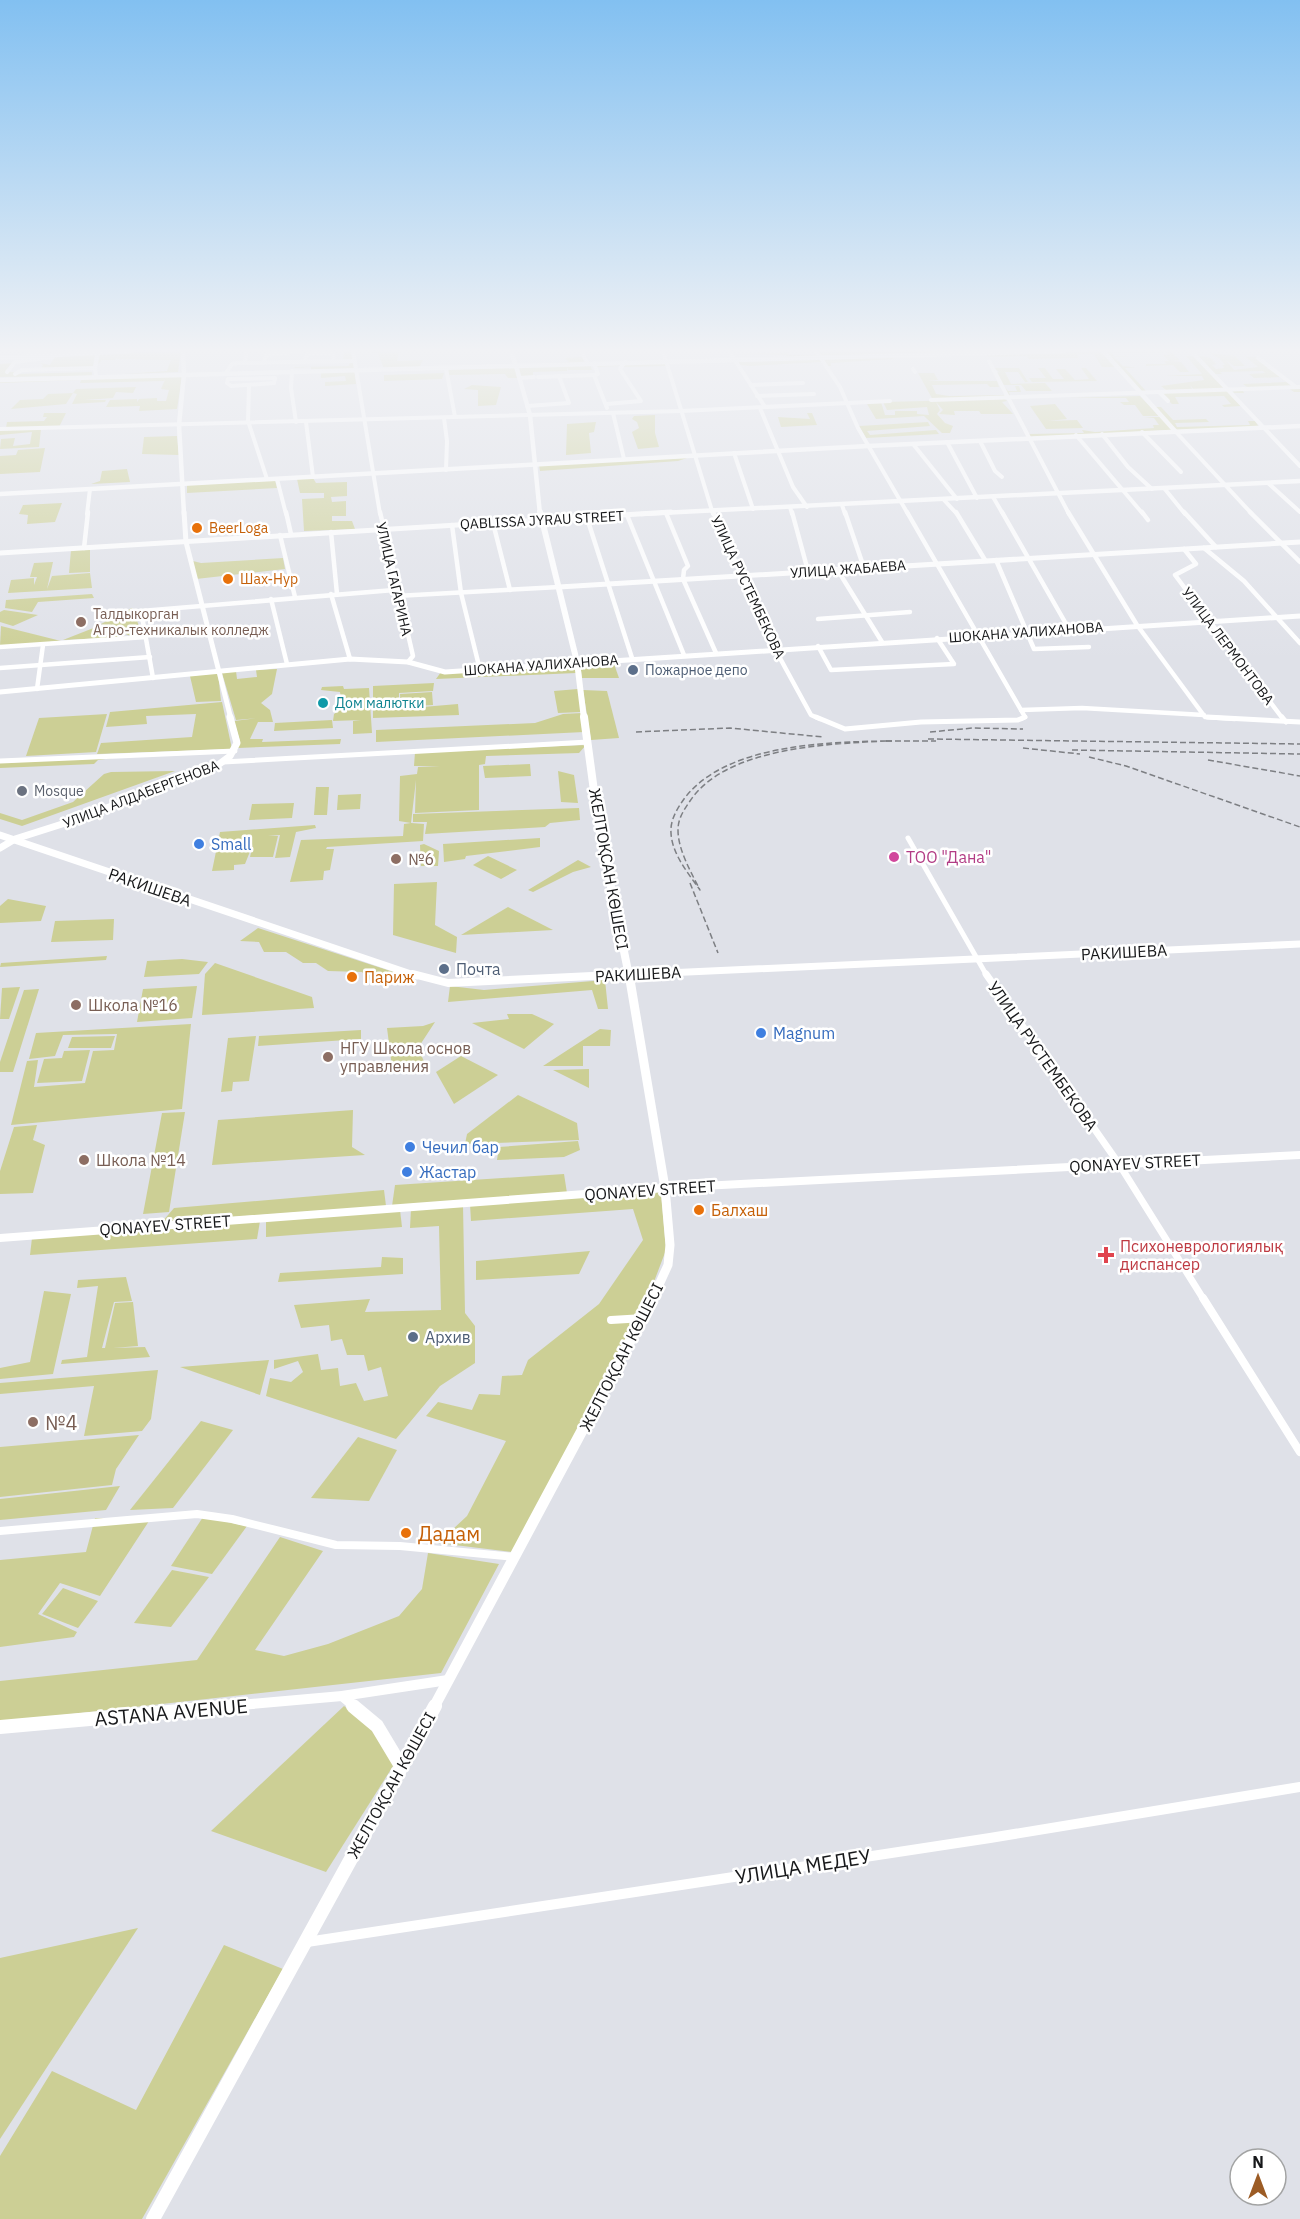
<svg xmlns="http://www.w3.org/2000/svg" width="1300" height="2219" viewBox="0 0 1300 2219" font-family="'IBM Plex Sans',sans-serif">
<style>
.green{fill:#cccf95}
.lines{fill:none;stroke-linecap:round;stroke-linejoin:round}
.minor-far5{stroke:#fff;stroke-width:4}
.minor-far4{stroke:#fff;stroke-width:4.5}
.minor-far3{stroke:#fff;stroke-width:5}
.minor-far2{stroke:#fff;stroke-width:7}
.minor-far1{stroke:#fff;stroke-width:8}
.minor{stroke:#fff;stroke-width:10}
.tertiary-far5{stroke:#fff;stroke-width:4.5}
.tertiary-far4{stroke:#fff;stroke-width:5}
.tertiary-far3{stroke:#fff;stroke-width:7}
.tertiary-far2{stroke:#fff;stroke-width:8}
.tertiary-far1{stroke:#fff;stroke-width:10}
.tertiary{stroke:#fff;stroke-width:14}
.secondary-far5{stroke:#fff;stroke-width:4.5}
.secondary-far4{stroke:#fff;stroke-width:6}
.secondary-far3{stroke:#fff;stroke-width:8}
.secondary-far2{stroke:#fff;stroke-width:9}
.secondary-far1{stroke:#fff;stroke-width:11}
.secondary{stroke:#fff;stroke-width:14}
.rail{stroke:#7d7f83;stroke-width:1.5;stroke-dasharray:6 3;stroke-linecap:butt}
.food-dot{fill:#e8710a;stroke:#fff;stroke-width:2}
.education-dot{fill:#8d6e63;stroke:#fff;stroke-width:2}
.service-dot{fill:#5c6f8a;stroke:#fff;stroke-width:2}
.culture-dot{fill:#0f9aa8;stroke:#fff;stroke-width:2}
.worship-dot{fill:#6b7280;stroke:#fff;stroke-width:2}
.shop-dot{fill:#3f7fe0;stroke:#fff;stroke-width:2}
.hotel-dot{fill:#d1479c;stroke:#fff;stroke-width:2}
.health-dot{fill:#e0444e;stroke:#fff;stroke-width:2}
.labels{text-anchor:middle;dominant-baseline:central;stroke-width:5;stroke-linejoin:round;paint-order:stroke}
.far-street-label{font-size:14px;fill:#17181a;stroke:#fff}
.far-food-label{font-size:14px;fill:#c56008;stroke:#fff;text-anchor:start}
.far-education-label{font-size:14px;fill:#785e54;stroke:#fff;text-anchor:start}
.far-service-label{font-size:14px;fill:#4e5e75;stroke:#fff;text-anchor:start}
.far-culture-label{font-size:14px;fill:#0d838f;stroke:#fff;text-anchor:start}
.far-worship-label{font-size:14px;fill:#5b616d;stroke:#fff;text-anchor:start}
.shop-label{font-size:16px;fill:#366cbe;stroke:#fff;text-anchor:start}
.hotel-label{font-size:16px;fill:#b23c85;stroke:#fff;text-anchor:start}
.education-label{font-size:16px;fill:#785e54;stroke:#fff;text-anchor:start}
.street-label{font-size:16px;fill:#17181a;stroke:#fff}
.service-label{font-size:16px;fill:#4e5e75;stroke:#fff;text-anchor:start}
.food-label{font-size:16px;fill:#c56008;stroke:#fff;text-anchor:start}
.health-label{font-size:16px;fill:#be3a42;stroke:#fff;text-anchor:start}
.near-education-label{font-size:20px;fill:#785e54;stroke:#fff;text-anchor:start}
.near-food-label{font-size:20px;fill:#c56008;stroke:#fff;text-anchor:start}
.near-street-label{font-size:20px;fill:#17181a;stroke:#fff}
</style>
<rect width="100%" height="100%" fill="#dfe1e8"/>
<g class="green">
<path d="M 181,351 L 178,372 L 123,374 L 167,371 L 171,360 L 117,359 L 120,353 L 115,360 L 102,360 L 97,365 L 100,352 Z"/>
<path d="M 337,351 L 352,351 L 356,384 L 325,386 L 325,382 L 346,381 L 345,376 L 321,378 L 321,371 L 311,370 L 311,367 L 294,368 L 295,367 L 349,366 L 350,362 L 343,362 L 344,352 Z"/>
<path d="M 372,351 L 403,351 L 399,351 L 397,361 L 423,360 L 419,368 L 384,369 L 378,353 L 371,353 Z"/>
<path d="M 782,351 L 787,351 L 789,355 L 817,355 L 821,362 L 751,366 L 740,365 L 737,360 L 787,358 L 786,355 L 732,354 L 783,353 Z"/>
<path d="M 818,351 L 944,351 L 946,353 L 891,355 L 894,359 L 831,363 L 831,366 L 828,366 Z"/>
<path d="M 1101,351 L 1115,367 L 1102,367 L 1094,354 L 1077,354 L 1078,358 L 1029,359 L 1027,356 L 988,357 L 985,353 Z"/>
<path d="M 1171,351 L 1179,360 L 1170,361 L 1181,362 L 1189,372 L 1180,372 L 1173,365 L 1146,366 L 1146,364 L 1166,364 L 1164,361 L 1169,361 L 1163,355 L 1169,355 L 1165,352 L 1112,353 L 1114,356 L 1138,357 L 1114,357 L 1123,366 L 1136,368 L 1125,368 L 1146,391 L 1141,392 L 1105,352 Z"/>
<path d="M 96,352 L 93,368 L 41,369 L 43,365 L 40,363 L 50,365 L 56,355 Z"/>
<path d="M 1210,353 L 1235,356 L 1245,366 L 1234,366 L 1226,360 L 1234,370 L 1258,367 L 1246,357 L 1255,357 L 1270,368 L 1266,369 C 1279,369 1287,385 1300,387 L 1300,392 L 1294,392 L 1288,388 L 1242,389 L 1244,393 L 1234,393 L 1231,388 L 1247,387 L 1243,384 L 1286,382 L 1280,377 L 1254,378 L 1249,374 L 1265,373 L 1263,371 L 1220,372 L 1222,374 L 1215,374 L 1196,355 L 1211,358 L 1216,364 L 1212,365 L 1216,369 L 1224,368 L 1222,365 L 1225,365 L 1219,358 Z"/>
<path d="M 1186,356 L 1194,356 L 1241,406 L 1224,407 L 1222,405 L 1231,404 L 1224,396 L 1175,397 L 1179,404 L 1172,404 L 1161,393 L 1195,391 L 1190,385 L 1192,389 L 1166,390 L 1161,386 L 1204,380 L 1202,376 L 1165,376 L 1202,374 Z"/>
<path d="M 583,357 L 587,362 L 667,360 L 667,366 L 622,367 L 627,363 L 619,366 L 597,367 L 595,363 L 591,366 L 592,370 L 568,370 L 567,367 L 567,371 L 533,372 L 533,377 L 521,377 L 519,366 L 569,362 L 565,358 Z"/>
<path d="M 13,363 L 6,372 L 14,372 L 14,374 L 92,372 L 92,376 L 182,377 L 177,409 L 139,411 L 140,406 L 106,407 L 110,400 L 137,399 L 137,402 L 139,399 L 157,398 L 157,401 L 166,401 L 169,390 L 161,389 L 166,377 L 164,381 L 80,383 L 81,380 L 0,383 L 0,380 L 60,376 L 0,377 L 0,364 Z"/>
<path d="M 515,367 L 517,378 L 508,378 L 505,374 L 449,375 L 447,368 Z"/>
<path d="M 994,368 L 1019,368 L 1028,382 L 1025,382 L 1018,372 L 1005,372 L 1011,384 L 1045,383 L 1052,391 L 1026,391 L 1021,385 L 1003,385 L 1008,391 L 1017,391 L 1015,386 L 1019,386 L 1021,392 L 1009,392 L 1010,396 L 1007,397 L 996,373 L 999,372 Z"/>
<path d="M 1038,368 L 1045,368 L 1053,379 L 1064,379 L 1056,369 L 1065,369 L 1075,380 L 1089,379 L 1081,368 L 1086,368 L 1097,381 L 1032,382 L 1029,378 L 1046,378 Z"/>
<path d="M 444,373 L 442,379 L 384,381 L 384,375 Z"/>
<path d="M 918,373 L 934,373 L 938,380 L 927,381 L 997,381 L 999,387 L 990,387 L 987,384 L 932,385 L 936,394 L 949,396 L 1004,395 L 1004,398 L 933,400 Z"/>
<path d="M 472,385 L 501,387 L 496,405 L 478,406 L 478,390 L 464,389 Z"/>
<path d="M 136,387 L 133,393 L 116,392 L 113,398 L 84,400 L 106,400 L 105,402 L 72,404 L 77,394 L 73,393 L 76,389 Z"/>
<path d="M 73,393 L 66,404 L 11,409 L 20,400 L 43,399 L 48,394 Z"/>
<path d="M 1140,396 L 1159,416 L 1143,416 L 1135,405 L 1124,405 L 1120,402 L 1129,402 L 1126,398 L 1069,398 Z"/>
<path d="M 1005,399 L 1007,401 L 1002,402 L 1013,414 L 981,414 L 979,411 L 954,411 L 955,415 L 939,414 L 943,410 L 936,402 L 940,410 L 937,414 L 945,423 L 953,426 L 950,433 L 942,433 L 924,416 L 876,419 L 867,404 L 881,402 L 885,415 L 895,415 L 895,411 L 917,411 L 917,414 L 929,415 L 927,407 L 887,410 L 883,402 Z"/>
<path d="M 1055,404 L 1067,419 L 1048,421 L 1077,420 L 1083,428 L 1046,429 L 1030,406 Z"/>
<path d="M 1155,407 L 1161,407 L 1173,420 L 1206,419 L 1209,422 L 1175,423 L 1177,427 L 1250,425 L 1248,421 L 1255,421 L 1259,427 L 1176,430 Z"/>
<path d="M 44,413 L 66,413 L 59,427 L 6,428 L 7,422 L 44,421 L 47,417 L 43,417 Z"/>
<path d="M 807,413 L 812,413 L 817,425 L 781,427 L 778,417 L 810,419 Z"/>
<path d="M 655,415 L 655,433 L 659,447 L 638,449 L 632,432 L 639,428 L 637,422 L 632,419 L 634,416 Z"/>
<path d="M 1144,417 L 1161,417 L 1173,430 L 1030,437 L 1028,434 L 1084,433 L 1082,430 L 1095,432 L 1154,428 L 1153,425 L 1159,425 L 1154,418 Z"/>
<path d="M 596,422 L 594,432 L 589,433 L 591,453 L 566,455 L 567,424 Z"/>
<path d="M 928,422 L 930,426 L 867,431 L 870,435 L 936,430 L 939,434 L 866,438 L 859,426 Z"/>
<path d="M 0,429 L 41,429 L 39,447 L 0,449 L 1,439 L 15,438 L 13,446 L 30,444 L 32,432 L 0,435 Z"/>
<path d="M 177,436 L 179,455 L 142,454 L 144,437 Z"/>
<path d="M 45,448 L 40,472 L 0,474 L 0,456 L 16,455 L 18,450 Z"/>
<path d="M 690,457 L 678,461 L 540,471 L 539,465 Z"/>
<path d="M 127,469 L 130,482 L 91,484 L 100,481 L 102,471 Z"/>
<path d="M 313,478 L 316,483 L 347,482 L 347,496 L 331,497 L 332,502 L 346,501 L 346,516 L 332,516 L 332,521 L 352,521 L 355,529 L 304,531 L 302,499 L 324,498 L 324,493 L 300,493 L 297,479 Z"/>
<path d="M 275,480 L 277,488 L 187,493 L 187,485 Z"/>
<path d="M 62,503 L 55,522 L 27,524 L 28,515 L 19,514 L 23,505 Z"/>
<path d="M 90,549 L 90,572 L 69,573 L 71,550 Z"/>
<path d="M 283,558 L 285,569 L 196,579 L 193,561 L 201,563 Z"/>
<path d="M 53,562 L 47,589 L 52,576 L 90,573 L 92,588 L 8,593 L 11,580 L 34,578 L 34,585 L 37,577 L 30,577 L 34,563 Z"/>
<path d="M 92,594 L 94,598 L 38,602 L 32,612 L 5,608 L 6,600 Z"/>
<path d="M 132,608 L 143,636 L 133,637 L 101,624 Z"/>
<path d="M 4,610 L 38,615 L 13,626 L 0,622 L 0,612 Z"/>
<path d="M 1,626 L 61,641 L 0,646 Z"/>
<path d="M 96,627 L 125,637 L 63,640 Z"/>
<path d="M 613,661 L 619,678 L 582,678 L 580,663 Z"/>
<path d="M 576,663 L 576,673 L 436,679 L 441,672 Z"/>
<path d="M 277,669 L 272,694 L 261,703 L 270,710 L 273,722 L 258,722 L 250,739 L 263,739 L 262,742 L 341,739 L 340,744 L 238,748 L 240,741 L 234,721 L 259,718 L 236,720 L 222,673 L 236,671 L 237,679 L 257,677 L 256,670 Z"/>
<path d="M 218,673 L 221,701 L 196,702 L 190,676 Z"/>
<path d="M 434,683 L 433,691 L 399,693 L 399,709 L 458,704 L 459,715 L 373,718 L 373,686 Z"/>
<path d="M 343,686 L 344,689 L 369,688 L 372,733 L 353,734 L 353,721 L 361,720 L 333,721 L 334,714 L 343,708 L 340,692 L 321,690 L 322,687 Z"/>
<path d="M 578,689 L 581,712 L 558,713 L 554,691 Z"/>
<path d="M 583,690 L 607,691 L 619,738 L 591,740 Z"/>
<path d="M 432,692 L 433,705 L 401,707 L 400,694 Z"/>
<path d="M 222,702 L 232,749 L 97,754 L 101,743 L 192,737 L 196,714 L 146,716 L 147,724 L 106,727 L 110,712 Z"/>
<path d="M 582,713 L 584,732 L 376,742 L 376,730 L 535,723 L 563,714 Z"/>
<path d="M 107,714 L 96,752 L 26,756 L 39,718 Z"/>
<path d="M 332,720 L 333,728 L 274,731 L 275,723 Z"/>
<path d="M 586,745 L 579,753 L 486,756 L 485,764 L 479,765 L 479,810 L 415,813 L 416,780 L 411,823 L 424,824 L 423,841 L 327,847 L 326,849 L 334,849 L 330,870 L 324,871 L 323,880 L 290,882 L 301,840 L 403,836 L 404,824 L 411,823 L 399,821 L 400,776 L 417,774 L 418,767 L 440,766 L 414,766 L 415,752 Z"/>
<path d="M 120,757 L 98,760 L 94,764 L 0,768 L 0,763 Z"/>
<path d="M 530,764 L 531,776 L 485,778 L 483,766 Z"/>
<path d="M 175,771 L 22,826 L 0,819 L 0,813 L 22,820 L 73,802 L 104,774 L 111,772 Z"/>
<path d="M 558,771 L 574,775 L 578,803 L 561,802 Z"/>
<path d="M 316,787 L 329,787 L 327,815 L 314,815 Z"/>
<path d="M 361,794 L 360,809 L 337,810 L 338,795 Z"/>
<path d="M 294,803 L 292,818 L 249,820 L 252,804 Z"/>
<path d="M 579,808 L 580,820 L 550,823 L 545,827 L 425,834 L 427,822 L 413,822 L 413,814 Z"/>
<path d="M 315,825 L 316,828 L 296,832 L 290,857 L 275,858 L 280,835 L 268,836 L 278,836 L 273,857 L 250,857 L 253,844 L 245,864 L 234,865 L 234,870 L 212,871 L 220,832 Z"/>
<path d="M 540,838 L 540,847 L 466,856 L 465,859 L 444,862 L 443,844 Z"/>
<path d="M 424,844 L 439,851 L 438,866 L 421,866 L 420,845 Z"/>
<path d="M 488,856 L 517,870 L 501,879 L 473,865 Z"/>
<path d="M 578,860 L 591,867 L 573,872 L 533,892 L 528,890 Z"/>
<path d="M 437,882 L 435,925 L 457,937 L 456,953 L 393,935 L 394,884 Z"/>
<path d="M 8,899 L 46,906 L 41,921 L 0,923 L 0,906 Z"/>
<path d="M 508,907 L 553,930 L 461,935 Z"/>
<path d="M 114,919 L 113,940 L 51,942 L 55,921 Z"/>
<path d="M 258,928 L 412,978 L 374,984 L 362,972 L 328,971 L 316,963 L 303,963 L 286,952 L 264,952 L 259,942 L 240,941 Z"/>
<path d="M 107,956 L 106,960 L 0,967 L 1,963 Z"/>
<path d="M 182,959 L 208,962 L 199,974 L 144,977 L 147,961 Z"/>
<path d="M 215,963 L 312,997 L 314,1008 L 202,1015 L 205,974 Z"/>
<path d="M 605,980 L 608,1009 L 598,1009 L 592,990 L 448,1002 L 450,986 L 484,990 Z"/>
<path d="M 197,986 L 192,1018 L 137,1022 L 143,989 Z"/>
<path d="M 20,987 L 9,1019 L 0,1019 L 2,988 Z"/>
<path d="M 39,989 L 13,1072 L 0,1072 L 0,1062 L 24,990 Z"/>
<path d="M 507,1014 L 532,1014 L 554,1024 L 524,1049 L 472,1023 L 509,1019 Z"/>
<path d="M 435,1022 L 418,1048 L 427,1068 L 392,1067 L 387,1028 L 423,1026 Z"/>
<path d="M 191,1024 L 182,1109 L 11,1125 L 27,1061 L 38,1060 L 34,1087 L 85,1083 L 93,1051 L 114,1050 L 117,1034 L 63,1035 L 55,1056 L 29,1059 L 36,1033 Z"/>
<path d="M 600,1029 L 611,1030 L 610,1046 L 583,1046 L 583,1066 L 543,1066 Z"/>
<path d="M 361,1030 L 361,1039 L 258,1046 L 259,1036 Z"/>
<path d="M 115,1036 L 111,1048 L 68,1048 L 72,1037 Z"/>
<path d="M 256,1036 L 249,1081 L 233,1082 L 232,1091 L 221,1092 L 228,1038 Z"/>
<path d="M 90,1050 L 82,1081 L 37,1083 L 44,1059 L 62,1058 L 64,1051 Z"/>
<path d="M 461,1056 L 498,1075 L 454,1104 L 436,1072 Z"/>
<path d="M 589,1069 L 589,1088 L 553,1070 Z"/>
<path d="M 518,1095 L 577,1123 L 579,1140 L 465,1144 L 467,1134 Z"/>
<path d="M 353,1110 L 352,1147 L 365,1155 L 212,1165 L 218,1120 Z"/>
<path d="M 185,1112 L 169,1212 L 143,1214 L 162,1113 Z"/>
<path d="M 37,1125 L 33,1140 L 45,1145 L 33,1193 L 0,1194 L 0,1171 L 14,1127 Z"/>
<path d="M 578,1141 L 580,1150 L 564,1157 L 497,1160 L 499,1147 Z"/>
<path d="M 564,1174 L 567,1193 L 392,1206 L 395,1185 Z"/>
<path d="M 384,1190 L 386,1206 L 162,1222 L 174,1208 Z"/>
<path d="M 661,1192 L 666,1250 L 641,1316 L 512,1552 L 438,1543 L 467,1516 L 506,1441 L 426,1416 L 438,1402 L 472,1410 L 479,1394 L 500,1395 L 502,1376 L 522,1375 L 528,1360 L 599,1304 L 643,1240 L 633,1209 L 471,1221 L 470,1204 Z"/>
<path d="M 463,1205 L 465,1313 L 475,1326 L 475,1363 L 440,1386 L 396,1439 L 266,1396 L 270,1378 L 291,1382 L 303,1372 L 298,1361 L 274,1369 L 274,1360 L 318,1354 L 321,1370 L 338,1368 L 340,1386 L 356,1383 L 364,1401 L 388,1396 L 381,1367 L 368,1371 L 364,1355 L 347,1355 L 342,1339 L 331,1341 L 329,1325 L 301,1328 L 294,1305 L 370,1299 L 365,1312 L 441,1310 L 439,1226 L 410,1228 L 411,1209 Z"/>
<path d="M 400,1210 L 402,1227 L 266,1237 L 266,1220 Z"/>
<path d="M 260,1221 L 257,1239 L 30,1255 L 32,1238 Z"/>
<path d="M 590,1251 L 579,1274 L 476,1280 L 476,1261 Z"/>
<path d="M 382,1257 L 403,1258 L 403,1274 L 278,1282 L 280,1273 L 381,1267 Z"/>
<path d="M 126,1277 L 132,1301 L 114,1302 L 102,1348 L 105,1348 L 115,1303 L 133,1302 L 138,1346 L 113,1348 L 145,1347 L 150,1357 L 61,1364 L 62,1360 L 87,1357 L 98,1286 L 77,1288 L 78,1280 Z"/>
<path d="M 44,1291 L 71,1294 L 53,1374 L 0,1379 L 0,1368 L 30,1362 Z"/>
<path d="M 269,1360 L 260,1395 L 180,1367 Z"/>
<path d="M 158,1370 L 151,1419 L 142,1431 L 84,1436 L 94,1386 L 0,1394 L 0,1383 Z"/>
<path d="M 201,1421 L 233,1430 L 173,1508 L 130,1510 Z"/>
<path d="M 139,1435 L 116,1469 L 112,1485 L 0,1497 L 0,1447 Z"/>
<path d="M 358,1437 L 397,1450 L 369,1501 L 311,1498 Z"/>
<path d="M 120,1486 L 106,1510 L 0,1520 L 0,1499 Z"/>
<path d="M 203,1517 L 247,1526 L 212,1574 L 171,1566 Z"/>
<path d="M 95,1518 L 151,1518 L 100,1596 L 60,1583 L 38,1614 L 77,1632 L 74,1637 L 0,1647 L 0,1560 L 86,1552 Z"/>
<path d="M 280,1537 L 323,1551 L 255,1650 L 284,1656 L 328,1644 L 399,1616 L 422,1589 L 428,1553 L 499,1564 L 441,1673 L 0,1722 L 0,1681 L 197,1660 Z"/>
<path d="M 172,1570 L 209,1577 L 171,1627 L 134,1623 Z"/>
<path d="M 63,1588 L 98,1601 L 78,1628 L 42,1614 Z"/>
<path d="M 344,1706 L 374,1729 L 395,1763 L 326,1872 L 211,1831 Z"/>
<path d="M 138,1928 L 0,2139 L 0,1958 Z"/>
<path d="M 224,1945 L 283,1969 L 142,2219 L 0,2219 L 0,2156 L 52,2071 L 136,2110 Z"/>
</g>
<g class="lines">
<g class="minor-far5">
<path d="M 25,351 L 47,351"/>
<path d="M 353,351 L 380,514"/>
<path d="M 581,351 L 588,364"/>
<path d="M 663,351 L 713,514"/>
<path d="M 816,351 L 840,387 L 858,428 L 908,514"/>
<path d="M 1191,351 L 1300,466"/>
<path d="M 731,354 L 765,407"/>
<path d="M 1258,358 L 1296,387"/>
<path d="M 245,361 L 247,351"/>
<path d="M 989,361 L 1069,514"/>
<path d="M 304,362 L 308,353 L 334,353 L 333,361"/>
<path d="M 263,363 L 267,355 L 299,351"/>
<path d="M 594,363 L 598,374 L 594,375 L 607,408"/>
<path d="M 446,368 L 455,417"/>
<path d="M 913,369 L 915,372"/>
<path d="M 292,371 L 291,388 L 296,422"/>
<path d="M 7,372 L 15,362 L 53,357"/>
<path d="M 226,373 L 232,364 L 237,363 L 355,361"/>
<path d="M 15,374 L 22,370 L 95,368 L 96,376"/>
<path d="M 538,377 L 594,375"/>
<path d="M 275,378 L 274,383 L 231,386 L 227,383 L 228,379 Z"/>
<path d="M 519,378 L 534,377"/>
<path d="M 249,385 L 248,421 L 267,479"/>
<path d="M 751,385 L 803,383"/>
<path d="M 1159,392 L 1168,401"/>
<path d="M 757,396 L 814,394"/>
<path d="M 931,400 L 1300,387"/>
<path d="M 607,404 L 641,401 L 620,369 L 625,362"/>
<path d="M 527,406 L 569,403 L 559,376"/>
<path d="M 760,408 L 793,487 L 807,507"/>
<path d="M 613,413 L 624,459"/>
<path d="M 444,418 L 447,441 L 446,470"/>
<path d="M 306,422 L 313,477"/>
<path d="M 0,429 L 681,411 L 890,401"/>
<path d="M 1175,431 L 1252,514"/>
<path d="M 1142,432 L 1181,472"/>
<path d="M 1102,434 L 1128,467 L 1152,489"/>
<path d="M 1076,435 L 1143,514"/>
<path d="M 980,441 L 995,471 L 1002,477"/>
<path d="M 947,442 L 977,498"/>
<path d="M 913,444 L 957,499"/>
<path d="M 734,453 L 753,509"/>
<path d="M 277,479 L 286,514"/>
<path d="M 1268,483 L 1300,512"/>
<path d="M 1164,488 L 1185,514"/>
<path d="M 993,497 L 1003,514"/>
<path d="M 944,500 L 957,514"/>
<path d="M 842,505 L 845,514"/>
<path d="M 790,507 L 792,514"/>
<path d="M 87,514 L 90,489"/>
</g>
<g class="minor-far4">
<path d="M 286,512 L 291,534"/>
<path d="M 380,512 L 413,656 L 408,662"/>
<path d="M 713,512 L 775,649 L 811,715 L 820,719"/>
<path d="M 792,512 L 808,571"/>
<path d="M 845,512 L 864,568"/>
<path d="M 907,512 L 1025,717 L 1021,719"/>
<path d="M 956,512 L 985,560"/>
<path d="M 1002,512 L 1069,629"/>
<path d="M 1068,512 L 1137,625 L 1205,717 L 1235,719"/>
<path d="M 1142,512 L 1148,520"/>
<path d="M 1184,512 L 1216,547"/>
<path d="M 1250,512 L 1300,562"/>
<path d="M 666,513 L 688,566 L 684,570 L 683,579 L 716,653"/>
<path d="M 627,515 L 684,655"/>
<path d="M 587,518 L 632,658"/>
<path d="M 493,523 L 510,590"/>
<path d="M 452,525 L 461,593 L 480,670"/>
<path d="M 331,532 L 337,594"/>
<path d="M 280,535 L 295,597"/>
<path d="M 84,548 L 88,512"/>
<path d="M 1204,548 L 1244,581 L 1300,643"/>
<path d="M 1184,549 L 1196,564 L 1175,575 L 1283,719"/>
<path d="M 996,560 L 1034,649 L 1089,647"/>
<path d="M 837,569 L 882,642"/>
<path d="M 331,594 L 350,659"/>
<path d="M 396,596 L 559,587"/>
<path d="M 271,599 L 287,664"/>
<path d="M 818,619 L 910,612"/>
<path d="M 818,646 L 831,670 L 954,664 L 937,638"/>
<path d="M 0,647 L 146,637"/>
<path d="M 0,668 L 150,657"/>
<path d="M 153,678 L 141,611 L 394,590"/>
<path d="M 37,689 L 43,645"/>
<path d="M 1021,710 L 1082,708 L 1204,715"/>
</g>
<g class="minor-far3">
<path d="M 816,717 L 845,729 L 921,722 L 1018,720 L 1025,717"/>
<path d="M 1207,717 L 1300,722"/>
<path d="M 1282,717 L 1286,722"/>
<path d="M 0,761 L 235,751"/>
<path d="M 223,762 L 588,742"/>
<path d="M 908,838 L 987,976"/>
</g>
<path class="minor-far2" d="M 986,974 L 1119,1164 L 1204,1300"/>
<g class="minor-far1">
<path d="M 1203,1298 L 1300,1452"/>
<path d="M 611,1320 L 644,1318"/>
<path d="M 0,1531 L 197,1514 L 232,1519 L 336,1545 L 400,1546 L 515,1557"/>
</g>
<path class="minor" d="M 307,1942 L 990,1838 L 1300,1787"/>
<g class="tertiary-far5">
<path d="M 183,351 L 184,374 L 179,425 L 184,514"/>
<path d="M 511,351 L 516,366"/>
<path d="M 1103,351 L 1175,431"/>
<path d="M 95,368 L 98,351"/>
<path d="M 641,514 L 1300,481"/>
</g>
<g class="tertiary-far4">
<path d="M 184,512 L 186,542 L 231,719"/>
<path d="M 0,553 L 671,512"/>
<path d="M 559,587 L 1300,542"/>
<path d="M 0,692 L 350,659 L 408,662 L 445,672 L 1300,616"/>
</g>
<g class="tertiary-far3">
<path d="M 0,835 L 417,976"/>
<path d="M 0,848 L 15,839 L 78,819 L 218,765 L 230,756 L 237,743 L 230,717"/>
<path d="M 601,976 L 1300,944"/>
</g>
<g class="tertiary-far2">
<path d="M 413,974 L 448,983 L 634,974"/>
<path d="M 0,1238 L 665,1188 L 1300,1155"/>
</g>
<g class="tertiary-far1">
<path d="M 342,1696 L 355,1707"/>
<path d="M 218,1707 L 342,1696 L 448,1680"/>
</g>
<g class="tertiary">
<path d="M 353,1706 L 377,1726 L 401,1766"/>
<path d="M 0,1727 L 235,1706"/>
</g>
<g class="secondary-far5">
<path d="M 0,358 L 131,351"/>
<path d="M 516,366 L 530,415 L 540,514"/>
<path d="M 0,380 L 1064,351"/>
<path d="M 0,494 L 868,446 L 1300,426"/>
</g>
<path class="secondary-far4" d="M 540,512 L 577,662 L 584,719"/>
<path class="secondary-far3" d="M 584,717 L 599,828 L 629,976"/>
<path class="secondary-far2" d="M 629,974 L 665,1188 L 670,1245 L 668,1265 L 652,1300"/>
<path class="secondary-far1" d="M 434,1707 L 653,1298"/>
<path class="secondary" d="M 153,2219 L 435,1706"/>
<g class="rail">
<path d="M 636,732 L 730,728 L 823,737"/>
<path d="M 930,732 L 973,728 L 1023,729"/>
<path d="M 928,739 L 1300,744"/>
<path d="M 886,741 C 828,744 726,747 690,801 C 684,810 678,818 678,830 C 678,850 691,872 700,890 C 688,873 672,854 671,833 C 670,820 677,809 684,799 C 724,745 824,742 886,741 Z"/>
<path d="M 886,741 L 892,741"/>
<path d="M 886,741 L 936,741"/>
<path d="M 1023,748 L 1080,754"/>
<path d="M 1072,750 L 1300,754"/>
<path d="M 1089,757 L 1126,766 L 1300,827"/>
<path d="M 1208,760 L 1300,776"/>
<path d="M 690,883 L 718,953"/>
</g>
</g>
<linearGradient id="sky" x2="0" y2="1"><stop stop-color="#82c0f1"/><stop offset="0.53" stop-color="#f1f2f5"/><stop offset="1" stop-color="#f1f2f5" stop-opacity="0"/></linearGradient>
<rect width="1300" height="661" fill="url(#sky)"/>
<g class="food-dot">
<circle cx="197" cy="528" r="6"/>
<circle cx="228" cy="579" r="6"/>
<circle cx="352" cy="977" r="6"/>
<circle cx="699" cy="1210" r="6"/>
<circle cx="406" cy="1533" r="6"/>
</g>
<g class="education-dot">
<circle cx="81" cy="622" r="6"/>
<circle cx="396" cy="859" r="6"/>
<circle cx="76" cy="1005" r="6"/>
<circle cx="328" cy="1057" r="6"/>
<circle cx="84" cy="1160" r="6"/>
<circle cx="33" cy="1422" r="6"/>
</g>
<g class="service-dot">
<circle cx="633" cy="670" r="6"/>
<circle cx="444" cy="969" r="6"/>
<circle cx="413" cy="1337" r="6"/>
</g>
<circle class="culture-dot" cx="323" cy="703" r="6"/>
<circle class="worship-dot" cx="22" cy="791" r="6"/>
<g class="shop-dot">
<circle cx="199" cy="844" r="6"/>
<circle cx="761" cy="1033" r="6"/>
<circle cx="410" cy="1147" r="6"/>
<circle cx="407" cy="1172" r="6"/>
</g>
<circle class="hotel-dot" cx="894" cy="857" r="6"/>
<path class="health-dot" d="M1103 1246h6v6h6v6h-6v6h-6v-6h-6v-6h6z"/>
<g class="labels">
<g class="far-street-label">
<text transform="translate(542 520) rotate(-3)">QABLISSA JYRAU STREET</text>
<text transform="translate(848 569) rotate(-4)">УЛИЦА ЖАБАЕВА</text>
<text transform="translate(394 579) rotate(77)">УЛИЦА ГАГАРИНА</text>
<text transform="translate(748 587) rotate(65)">УЛИЦА РУСТЕМБЕКОВА</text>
<text transform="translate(1026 632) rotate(-4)">ШОКАНА УАЛИХАНОВА</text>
<text transform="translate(1228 646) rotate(53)">УЛИЦА ЛЕРМОНТОВА</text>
<text transform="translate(541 665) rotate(-4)">ШОКАНА УАЛИХАНОВА</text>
<text transform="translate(141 794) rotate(-21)">УЛИЦА АЛДАБЕРГЕНОВА</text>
</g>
<g class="far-food-label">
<text x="209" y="528">BeerLoga</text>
<text x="240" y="579">Шах-Нур</text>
</g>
<g class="far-education-label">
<text x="93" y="614">Талдыкорган<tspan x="93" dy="16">Агро-техникалык колледж</tspan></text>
</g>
<g class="far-service-label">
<text x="645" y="670">Пожарное депо</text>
</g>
<g class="far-culture-label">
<text x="335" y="703">Дом малютки</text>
</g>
<g class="far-worship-label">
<text x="34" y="791">Mosque</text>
</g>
<g class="shop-label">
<text x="211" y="844">Small</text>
<text x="773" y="1033">Magnum</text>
<text x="422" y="1147">Чечил бар</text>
<text x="419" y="1172">Жастар</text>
</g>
<g class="hotel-label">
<text x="906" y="857">ТОО "Дана"</text>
</g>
<g class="education-label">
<text x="408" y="859">№6</text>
<text x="88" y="1005">Школа №16</text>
<text x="340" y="1048">НГУ Школа основ<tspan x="340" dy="18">управления</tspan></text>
<text x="96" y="1160">Школа №14</text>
</g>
<g class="street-label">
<text transform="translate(609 869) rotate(80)">ЖЕЛТОҚСАН КӨШЕСІ</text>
<text transform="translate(150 887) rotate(19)">РАКИШЕВА</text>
<text transform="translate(1124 952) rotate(-3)">РАКИШЕВА</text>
<text transform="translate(638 974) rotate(-3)">РАКИШЕВА</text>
<text transform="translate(1043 1056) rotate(55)">УЛИЦА РУСТЕМБЕКОВА</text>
<text transform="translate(1135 1163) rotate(-3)">QONAYEV STREET</text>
<text transform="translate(650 1190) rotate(-4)">QONAYEV STREET</text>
<text transform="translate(165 1225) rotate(-4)">QONAYEV STREET</text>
<text transform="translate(621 1357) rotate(-63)">ЖЕЛТОҚСАН КӨШЕСІ</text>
<text transform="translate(391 1785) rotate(-61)">ЖЕЛТОҚСАН КӨШЕСІ</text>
</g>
<g class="service-label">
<text x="456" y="969">Почта</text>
<text x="425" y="1337">Архив</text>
</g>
<g class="food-label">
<text x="364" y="977">Париж</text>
<text x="711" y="1210">Балхаш</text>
</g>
<g class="health-label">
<text x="1120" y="1246">Психоневрологиялық<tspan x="1120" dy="18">диспансер</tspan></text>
</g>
<g class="near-education-label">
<text x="45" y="1422">№4</text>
</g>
<g class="near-food-label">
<text x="418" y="1533">Дадам</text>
</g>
<g class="near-street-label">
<text transform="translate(171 1712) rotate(-5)">ASTANA AVENUE</text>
<text transform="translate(803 1866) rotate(-9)">УЛИЦА МЕДЕУ</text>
</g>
</g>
<g transform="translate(1258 2177)"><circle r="28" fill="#ffffff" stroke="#a2a3a3" stroke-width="1.5"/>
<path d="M0-4.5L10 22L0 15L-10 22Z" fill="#9c5c25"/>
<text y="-9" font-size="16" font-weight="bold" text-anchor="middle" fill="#17181a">N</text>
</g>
</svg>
